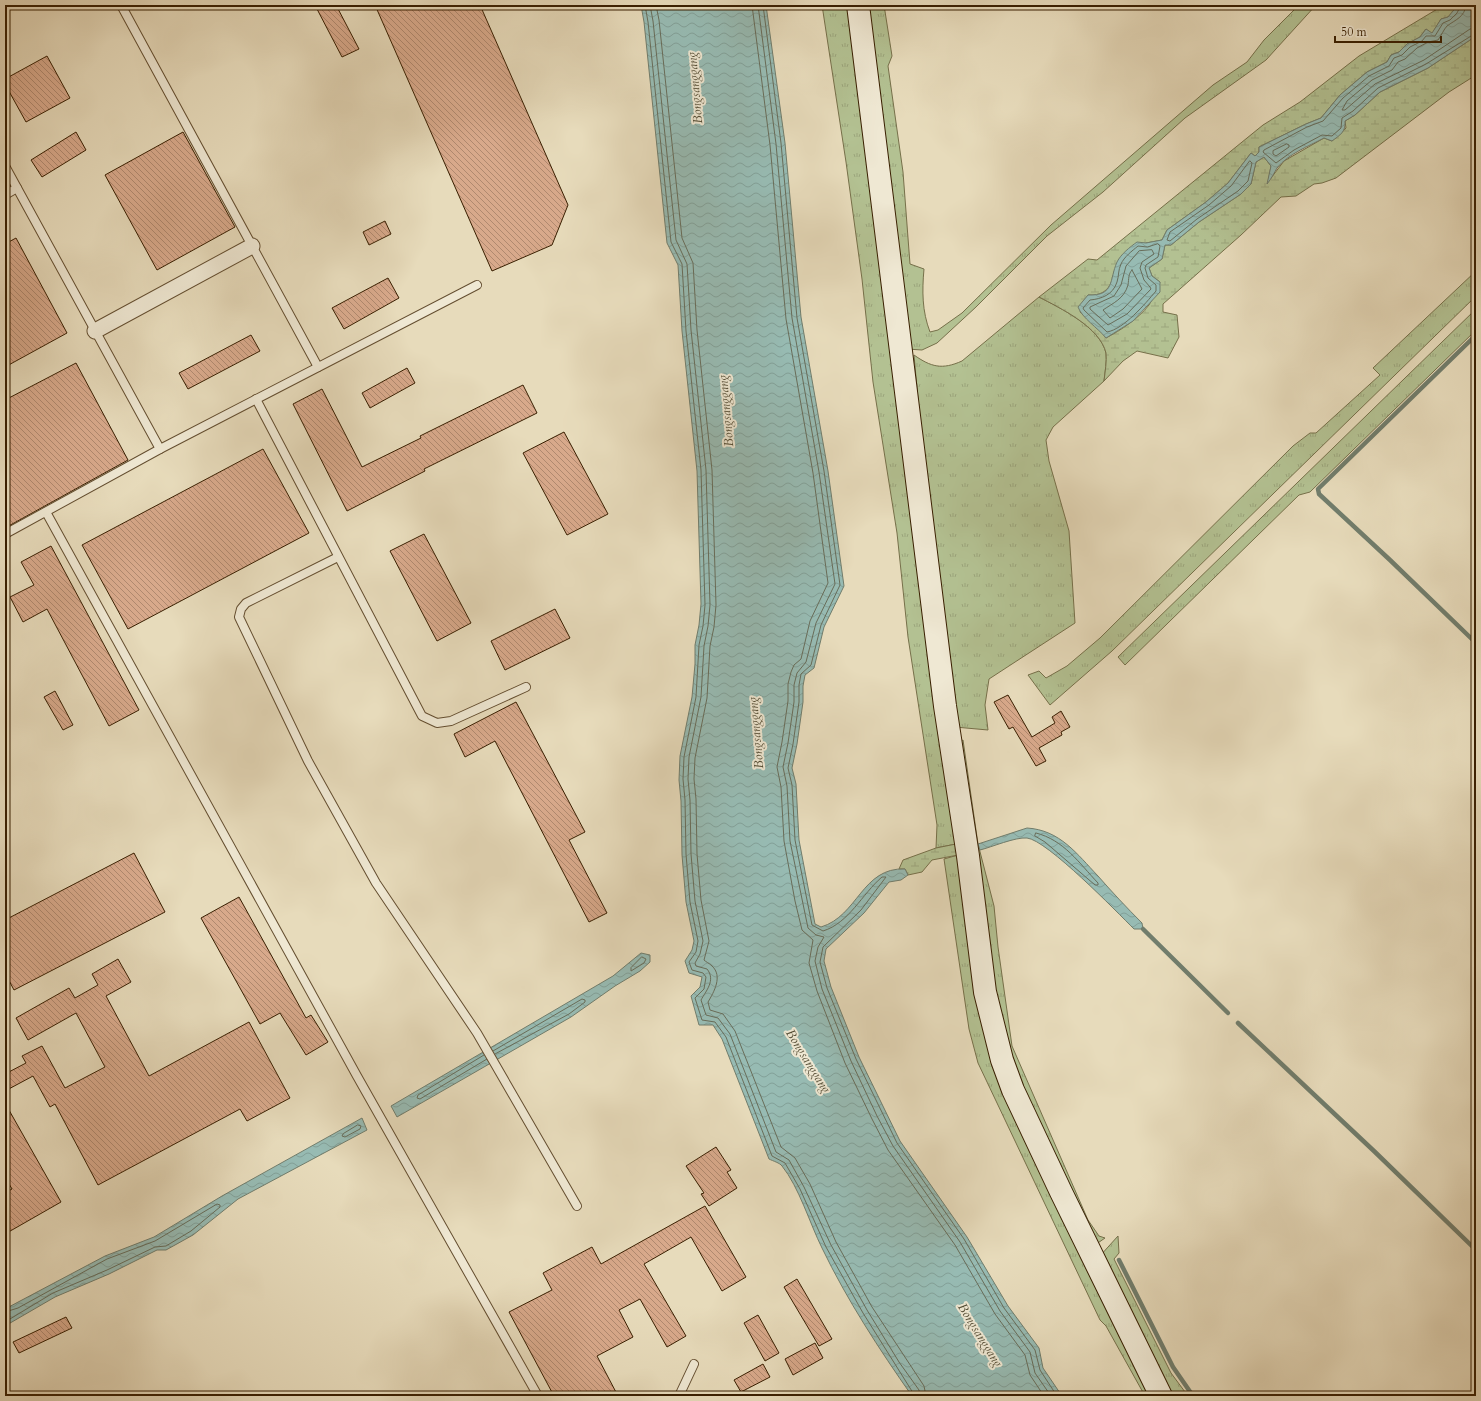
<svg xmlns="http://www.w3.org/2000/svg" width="1481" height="1401" viewBox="0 0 1481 1401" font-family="Cardo,serif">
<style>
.grass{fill:url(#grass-tufts);stroke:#76704a}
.wetland{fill:url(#wetland-marsh);stroke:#76704a}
.water{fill:url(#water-waves);stroke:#717d6c}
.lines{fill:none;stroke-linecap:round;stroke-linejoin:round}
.shore{stroke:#686d5a;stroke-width:1}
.stream{stroke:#717d6c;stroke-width:4.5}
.building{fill:url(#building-back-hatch);stroke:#391f01}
.lane-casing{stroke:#644e30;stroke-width:10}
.street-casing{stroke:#644e30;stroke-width:17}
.secondary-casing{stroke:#391f01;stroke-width:24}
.lane{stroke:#efe8d3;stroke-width:8}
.street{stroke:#efe8d3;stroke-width:15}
.secondary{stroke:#efe8d3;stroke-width:22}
.labels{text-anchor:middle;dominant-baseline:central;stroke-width:4;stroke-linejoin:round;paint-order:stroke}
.water-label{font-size:13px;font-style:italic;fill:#554e36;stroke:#efe8d3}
</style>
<defs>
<pattern id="grass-tufts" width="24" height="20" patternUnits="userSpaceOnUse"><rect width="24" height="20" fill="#b3c192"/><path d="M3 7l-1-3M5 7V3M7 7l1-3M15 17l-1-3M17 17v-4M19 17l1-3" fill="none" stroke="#9ba57c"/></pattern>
<pattern id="wetland-marsh" width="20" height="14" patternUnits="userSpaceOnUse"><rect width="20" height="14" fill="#b3c192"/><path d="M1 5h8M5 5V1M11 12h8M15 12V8" fill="none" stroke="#9ba57c"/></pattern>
<pattern id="water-waves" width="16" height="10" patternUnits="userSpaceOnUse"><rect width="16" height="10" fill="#97bbb3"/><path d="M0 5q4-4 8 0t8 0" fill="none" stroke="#83a098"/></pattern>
<pattern id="building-back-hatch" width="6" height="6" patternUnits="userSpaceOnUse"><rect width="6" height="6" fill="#d8a98b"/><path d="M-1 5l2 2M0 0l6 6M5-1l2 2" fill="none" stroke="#b0896f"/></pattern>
</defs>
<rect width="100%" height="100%" fill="#e7dbbb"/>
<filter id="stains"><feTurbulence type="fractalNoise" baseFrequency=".005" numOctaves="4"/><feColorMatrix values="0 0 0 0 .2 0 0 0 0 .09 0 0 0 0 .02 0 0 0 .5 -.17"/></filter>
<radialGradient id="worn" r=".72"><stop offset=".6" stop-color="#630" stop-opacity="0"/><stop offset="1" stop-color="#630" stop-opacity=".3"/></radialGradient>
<g class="grass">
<path d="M 822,5 L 851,5 L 956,844 L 936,848 L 937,825 L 908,637 L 897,533 L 873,382 L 862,279 L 846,162 Z"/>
<path d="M 863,5 L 884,5 L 892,56 L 888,66 L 903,172 L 910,264 L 924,269 C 922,291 922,311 930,332 L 938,330 L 962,313 L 1051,225 L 1213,85 L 1247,62 L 1264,40 L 1299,5 L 1316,5 L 1266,60 L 1185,118 L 1103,192 L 1047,236 L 976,307 L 937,343 L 922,350 L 907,349 Z"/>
<path d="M 1476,271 L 1476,296 L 1112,651 L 1050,705 L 1028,675 L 1039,671 L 1046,678 L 1067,666 L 1100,638 L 1293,446 L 1310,433 L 1316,433 L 1380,375 L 1373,368 Z"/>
<path d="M 1039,297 C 1060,308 1100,327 1106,353 C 1107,361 1105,372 1104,381 L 1053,427 L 1046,440 L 1049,461 L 1069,531 L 1075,623 L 989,679 L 985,705 L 988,730 L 955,727 L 930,534 L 914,355 C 931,367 942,370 962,361 Z"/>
<path d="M 1476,309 L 1476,330 L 1310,492 L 1299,495 L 1125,665 L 1118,657 Z"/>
<path d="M 963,740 L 978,844 L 994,906 L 998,947 L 1012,1046 L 1088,1220 L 1099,1236 L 1105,1238 L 1095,1245 L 1003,1051 L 955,744 Z"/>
<path d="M 958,855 L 979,993 L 1154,1396 L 1145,1396 L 1106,1326 L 1100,1320 L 978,1063 L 969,1029 L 944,859 Z"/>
<path d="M 1118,1236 L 1119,1253 L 1114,1259 L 1171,1373 L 1188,1396 L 1169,1396 L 1099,1257 Z"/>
</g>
<g class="wetland">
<path d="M 1444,5 L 1459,5 L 1448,17 L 1441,19 L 1432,34 L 1426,29 L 1420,37 L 1407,44 L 1399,52 L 1391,55 L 1387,62 L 1367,72 L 1340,95 L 1321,118 L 1306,124 L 1259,147 L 1259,152 L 1255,156 L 1251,153 L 1228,183 L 1206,202 L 1167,230 L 1162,240 L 1146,243 L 1114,271 C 1112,287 1105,296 1088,295 L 1080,312 L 1098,327 L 1106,338 C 1121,330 1138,319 1149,305 C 1153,299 1156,290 1160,282 L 1152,276 L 1149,268 L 1162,259 L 1165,245 L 1171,245 L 1199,222 L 1241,194 L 1251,184 L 1256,162 L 1264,157 L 1271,166 L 1268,182 L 1284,161 L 1324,138 L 1332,141 L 1346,128 L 1345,121 L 1355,115 L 1380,92 L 1428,68 L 1476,36 L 1476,75 L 1449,92 L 1336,178 L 1322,183 L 1314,184 L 1296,196 L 1281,197 L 1241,235 L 1163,304 L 1163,312 L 1177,315 L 1179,337 L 1168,358 L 1137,351 L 1123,361 L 1104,381 C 1105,372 1107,361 1106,353 C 1100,327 1060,308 1039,297 L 1088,259 L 1097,260 L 1263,125 L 1300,102 L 1359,56 Z"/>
<path d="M 956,844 L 958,855 L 932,860 L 922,872 L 908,875 L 905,869 L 899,869 L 903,860 L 936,848 Z"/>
</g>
<g class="water">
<path d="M 641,5 L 766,5 L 785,143 L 801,317 L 828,471 L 844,586 L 824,627 L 814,668 L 805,675 L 803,686 L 803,702 L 797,744 L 792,768 L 796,784 L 799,840 L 815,924 L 821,927 C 858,916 862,867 905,869 L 908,875 L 901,880 L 889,882 L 864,913 L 826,949 L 824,961 L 831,987 L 859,1057 L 900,1141 L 967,1237 L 1008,1306 L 1039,1348 L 1043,1368 L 1062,1396 L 912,1396 C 879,1349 847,1300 822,1248 C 810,1224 799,1187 782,1166 C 780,1163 773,1161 769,1159 L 722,1039 L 713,1025 L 699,1025 L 691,996 L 700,987 L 702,977 L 689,973 L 685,961 L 692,950 L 694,941 L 686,902 L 682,855 L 681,801 L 679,780 L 680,756 L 692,697 L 695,664 L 695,645 L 699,625 L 701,604 L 697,471 L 682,331 L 678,265 L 667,243 L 644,22 Z"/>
<path d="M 1458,5 L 1476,5 L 1476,36 L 1428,68 L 1380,92 L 1355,115 L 1345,121 C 1346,132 1340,135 1332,141 L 1324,138 C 1309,146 1288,154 1277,168 C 1274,173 1272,178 1267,184 L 1271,166 L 1264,157 L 1256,162 L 1251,184 L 1241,194 L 1199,222 L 1171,245 L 1165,245 L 1162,259 L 1149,268 L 1152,276 L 1160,282 L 1160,292 L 1133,321 L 1106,338 C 1098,328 1082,318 1078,307 L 1088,295 C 1115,296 1109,280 1117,262 C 1121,254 1130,247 1137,242 L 1146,243 L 1162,240 L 1167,230 L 1206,202 L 1228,183 L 1251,153 L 1255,156 L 1259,152 L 1259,147 L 1306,124 L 1321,118 L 1340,95 L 1367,72 L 1387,62 L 1391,55 L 1399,52 L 1407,44 L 1420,37 L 1426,29 L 1432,33 L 1441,19 L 1448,17 Z"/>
<path d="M 1027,828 C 1060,830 1077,854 1098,876 C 1112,892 1127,908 1142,923 L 1143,929 L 1134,929 C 1117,912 1047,840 1027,838 C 1015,837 992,847 980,850 L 978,844 Z"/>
<path d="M 641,953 L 650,955 L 650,962 L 640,971 L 615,986 L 571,1017 L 397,1117 L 391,1106 L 613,976 Z"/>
<path d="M 362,1118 L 367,1130 L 238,1199 L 193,1235 L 166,1250 L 157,1250 L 109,1274 L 55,1297 L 5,1326 L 5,1309 L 105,1256 L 154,1237 L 222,1196 Z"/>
</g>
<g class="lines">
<g class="shore">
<path d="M 645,5 L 648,22 L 671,242 L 682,264 L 686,331 L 701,470 L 705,605 L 703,626 L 699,645 L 696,697 L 684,757 L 683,779 L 685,800 L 686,854 L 690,902 L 698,941 L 696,952 L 689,962 L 692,970 L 703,973 L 706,977 L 704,989 L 695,998 L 702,1020 L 715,1022 L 726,1037 L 772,1156 L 785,1163 L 800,1189 L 826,1247 L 863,1313 L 915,1396"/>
<path d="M 650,5 L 653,21 L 676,240 L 687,264 L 691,330 L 706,470 L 710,605 L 708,626 L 704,646 L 701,697 L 689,757 L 688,779 L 690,800 L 691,854 L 695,901 L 703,941 L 700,954 L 695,963 L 696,966 L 707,969 C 716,980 706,991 701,1000 L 706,1015 L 718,1018 L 730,1034 L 776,1152 L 789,1160 L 804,1187 L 831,1245 L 867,1310 L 899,1362 L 919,1390 L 920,1396"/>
<path d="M 656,5 L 659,20 L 682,238 L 693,263 L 697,330 L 712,470 L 716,605 L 714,627 L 710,646 L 707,698 L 695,758 L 694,779 L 696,799 L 697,854 L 701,900 L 709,941 L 704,960 C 706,962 709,963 712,966 C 723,976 714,992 708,1002 L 710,1010 L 723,1014 L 735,1031 L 781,1147 L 795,1158 L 810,1184 L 836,1242 L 872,1307 L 924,1386 L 926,1396"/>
<path d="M 752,5 L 770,145 L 786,319 L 813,473 L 828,583 L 810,621 L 801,659 L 794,665 L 791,672 L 788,684 L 788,701 L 782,742 L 777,767 L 781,787 L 784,841 L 795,901 L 802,930 L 813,940 L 809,963 L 817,991 L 845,1063 L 872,1119 L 888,1150 L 955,1245 L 995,1314 L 1025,1355 L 1030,1375 L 1044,1396"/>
<path d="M 758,5 L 776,144 L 792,318 L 819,472 L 835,584 L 816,623 L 806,662 L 797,673 L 794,685 L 794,702 L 788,743 L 783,767 L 787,786 L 790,841 L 808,928 L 816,935 L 824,937 L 818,947 L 815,961 L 822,989 L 851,1061 L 877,1116 L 893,1146 L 960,1242 L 1000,1311 L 1030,1352 L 1035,1373 L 1051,1396"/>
<path d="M 763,5 L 781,143 L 797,318 L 824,471 L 840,585 L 821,625 L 811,665 L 801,674 L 799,685 L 799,702 L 793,744 L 788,768 L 792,785 L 795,840 L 812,925 L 823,931 C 849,923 862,894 882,877 L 886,877 L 861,910 L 823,947 L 820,962 L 827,988 L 856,1059 L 897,1143 L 964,1239 L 1004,1308 L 1035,1350 L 1040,1370 L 1057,1396"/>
<path d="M 1461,5 L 1457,13 L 1450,20 L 1443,23 L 1435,36 L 1426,36 L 1422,41 L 1410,47 L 1402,55 L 1394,58 L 1389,66 L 1369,76 L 1343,98 L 1323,121 L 1307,127 L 1264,150 L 1263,152 L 1276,163 L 1294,150 L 1322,135 L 1332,136 L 1341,128 L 1342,118 L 1353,111 L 1378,88 L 1426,64 L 1476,33"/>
<path d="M 1466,5 C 1465,17 1455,20 1447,26 C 1444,29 1441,36 1438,40 L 1428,42 L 1417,48 L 1405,59 L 1398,62 L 1392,70 L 1372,80 L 1347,101 L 1342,110 L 1345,110 L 1375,84 L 1424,60 L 1470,29 L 1476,28"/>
<path d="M 1287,144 L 1289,145 L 1289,147 L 1276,156 L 1273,154 L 1273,151 Z"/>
<path d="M 1250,161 L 1252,163 L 1248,181 L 1238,191 L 1197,219 L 1170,241 L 1167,240 L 1170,232 L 1209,205 L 1231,186 Z"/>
<path d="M 1158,244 L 1160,246 L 1158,257 L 1146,265 L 1145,268 L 1148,278 L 1156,285 L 1156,291 C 1145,304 1124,329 1107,332 L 1084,310 L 1083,308 L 1090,300 C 1101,299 1113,295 1117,282 C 1119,276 1118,270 1121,264 C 1124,257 1132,251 1138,246 L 1147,247 Z"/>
<path d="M 1152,250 L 1154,254 L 1142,262 L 1140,268 L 1144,280 L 1150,287 L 1151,289 L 1127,314 L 1108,325 L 1090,309 L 1090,307 L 1114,296 L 1121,285 L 1126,266 L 1139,251 Z"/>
<path d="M 1132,270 L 1142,289 L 1123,309 L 1110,318 L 1103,310 C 1113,303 1124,299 1128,285 C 1129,279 1128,274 1132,270 Z"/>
<path d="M 1036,833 C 1064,840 1079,863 1098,883 L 1098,885 L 1095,885 L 1045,842 L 1035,836 Z"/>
<path d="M 642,957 L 646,959 L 644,963 L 631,971 L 631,968 Z"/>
<path d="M 493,1051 L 582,999 L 585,1000 L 585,1002 L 569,1014 L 495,1054"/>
<path d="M 484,1055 L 418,1095 L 417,1098 L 420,1099 L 487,1059"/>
<path d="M 358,1125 L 361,1126 L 360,1129 L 345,1137 L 342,1136 L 343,1134 Z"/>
<path d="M 5,1312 L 18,1308 L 107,1259 L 155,1241 L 217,1204 L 220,1205 L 220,1207 L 191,1231 L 166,1246 L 155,1247 L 107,1270 L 53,1293 L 5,1322"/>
</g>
<g class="stream">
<path d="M 1476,335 L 1318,489 L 1319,494 L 1390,560 L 1476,643"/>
<path d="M 1143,929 L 1228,1013"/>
<path d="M 1238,1023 L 1375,1152 L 1476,1250"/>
<path d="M 1119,1260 L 1173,1367 L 1193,1396"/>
</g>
</g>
<g class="building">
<path d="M 324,5 L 336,5 L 359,49 L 342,57 L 317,9 Z"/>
<path d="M 375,5 L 480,5 L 568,205 L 552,245 L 492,271 Z"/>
<path d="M 47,56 L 70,98 L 26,122 L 5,84 L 5,79 Z"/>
<path d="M 76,132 L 86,150 L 42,177 L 31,160 Z"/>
<path d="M 183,132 L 235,227 L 157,270 L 105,175 Z"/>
<path d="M 385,221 L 391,234 L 369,245 L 363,232 Z"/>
<path d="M 16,238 L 67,333 L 5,367 L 5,244 Z"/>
<path d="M 388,278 L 399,298 L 344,329 L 332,308 Z"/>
<path d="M 251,335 L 260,351 L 188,389 L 179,373 Z"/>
<path d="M 76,363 L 128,460 L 5,528 L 5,400 Z"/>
<path d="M 407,368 L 415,383 L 370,408 L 362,393 Z"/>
<path d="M 523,385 L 537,413 L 424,469 L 425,471 L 347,511 L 293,404 L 322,389 L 362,467 L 421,438 L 420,436 Z"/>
<path d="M 564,432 L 608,514 L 567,535 L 523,453 Z"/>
<path d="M 263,449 L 309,533 L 128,629 L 82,545 Z"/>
<path d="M 424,534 L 471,623 L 437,641 L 390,551 Z"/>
<path d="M 51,546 L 139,710 L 109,726 L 47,609 L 23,622 L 10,597 L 34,585 L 21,562 Z"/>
<path d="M 555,609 L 570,638 L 505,670 L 491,641 Z"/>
<path d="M 55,691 L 73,725 L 63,730 L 44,697 Z"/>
<path d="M 1008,695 L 1032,737 L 1055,723 L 1052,717 L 1061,711 L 1070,727 L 1061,732 L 1062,735 L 1039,748 L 1046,761 L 1036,766 L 1013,727 L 1009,729 L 994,702 Z"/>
<path d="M 516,702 L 585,832 L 569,840 L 607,913 L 589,922 L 495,741 L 465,757 L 454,734 Z"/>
<path d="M 134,853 L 165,912 L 14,990 L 5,973 L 5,920 Z"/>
<path d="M 239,897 L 306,1018 L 311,1015 L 328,1042 L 306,1055 L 280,1013 L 260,1024 L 201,918 Z"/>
<path d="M 118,959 L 131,982 L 106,996 L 149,1076 L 249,1022 L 290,1098 L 247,1121 L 240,1109 L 98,1185 L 55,1104 L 50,1107 L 33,1076 L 5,1091 L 5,1074 L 26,1063 L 22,1056 L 42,1046 L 65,1088 L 105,1067 L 76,1013 L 28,1040 L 16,1018 L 69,988 L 75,998 L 98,985 L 92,974 Z"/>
<path d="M 5,1103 L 61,1202 L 5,1234 L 5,1193 L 12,1189 L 5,1177 Z"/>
<path d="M 716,1147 L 731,1170 L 727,1172 L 737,1188 L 709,1206 L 701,1194 L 704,1193 L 686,1166 Z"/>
<path d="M 705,1206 L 746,1277 L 722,1291 L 691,1237 L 644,1264 L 686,1336 L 667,1347 L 640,1299 L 619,1310 L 633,1337 L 597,1356 L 618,1396 L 554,1396 L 509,1312 L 552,1290 L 543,1273 L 592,1247 L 601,1264 Z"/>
<path d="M 797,1279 L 832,1339 L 819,1346 L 784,1287 Z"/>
<path d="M 758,1315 L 779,1353 L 765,1361 L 744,1323 Z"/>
<path d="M 66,1317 L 72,1328 L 19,1353 L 13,1342 Z"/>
<path d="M 815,1343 L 823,1358 L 793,1375 L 785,1359 Z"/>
<path d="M 763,1364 L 770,1377 L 741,1392 L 734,1380 Z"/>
</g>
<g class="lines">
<defs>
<g id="lane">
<path d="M 121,5 L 318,367"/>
<path d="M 5,166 L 160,449"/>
<path d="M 5,195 L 17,188"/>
<path d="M 256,399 L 422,716 L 437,723 L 451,721 L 526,687"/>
<path d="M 46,512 L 357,1076 L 538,1396"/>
<path d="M 5,534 L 160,449 L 477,285"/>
<path d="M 338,557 L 246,603 L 241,609 L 239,617 L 308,761 L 376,883 L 477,1033 L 577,1206"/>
<path d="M 679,1396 L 694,1364"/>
</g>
<path id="street" d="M 95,331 L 252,246"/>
<path id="secondary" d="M 858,5 L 945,706 L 968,856 L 985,992 L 1002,1060 L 1013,1090 L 1061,1192 L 1161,1396"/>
</defs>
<use href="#lane" class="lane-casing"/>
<use href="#street" class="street-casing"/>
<use href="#secondary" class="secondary-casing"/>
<use href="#lane" class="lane"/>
<use href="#street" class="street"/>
<use href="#secondary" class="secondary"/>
</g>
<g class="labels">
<g class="water-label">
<text transform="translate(695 88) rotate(-95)">Bongsanggang</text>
<text transform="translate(726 411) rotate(-95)">Bongsanggang</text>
<text transform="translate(756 733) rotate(-95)">Bongsanggang</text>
<text transform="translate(808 1061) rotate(58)">Bongsanggang</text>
<text transform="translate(980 1335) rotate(58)">Bongsanggang</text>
</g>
</g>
<rect width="1481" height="1401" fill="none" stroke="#e7dbbb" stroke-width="20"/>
<rect x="6" y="6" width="1469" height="1389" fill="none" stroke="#391f01" stroke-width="2"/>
<rect x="10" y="10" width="1461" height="1381" fill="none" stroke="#391f01"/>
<path d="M1335 36v6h106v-6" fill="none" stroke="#391f01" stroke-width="2"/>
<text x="1341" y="36" font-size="12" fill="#391f01" stroke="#efe8d3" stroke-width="3" paint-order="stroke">50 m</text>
<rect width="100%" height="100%" filter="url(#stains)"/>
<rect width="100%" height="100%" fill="url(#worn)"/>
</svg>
